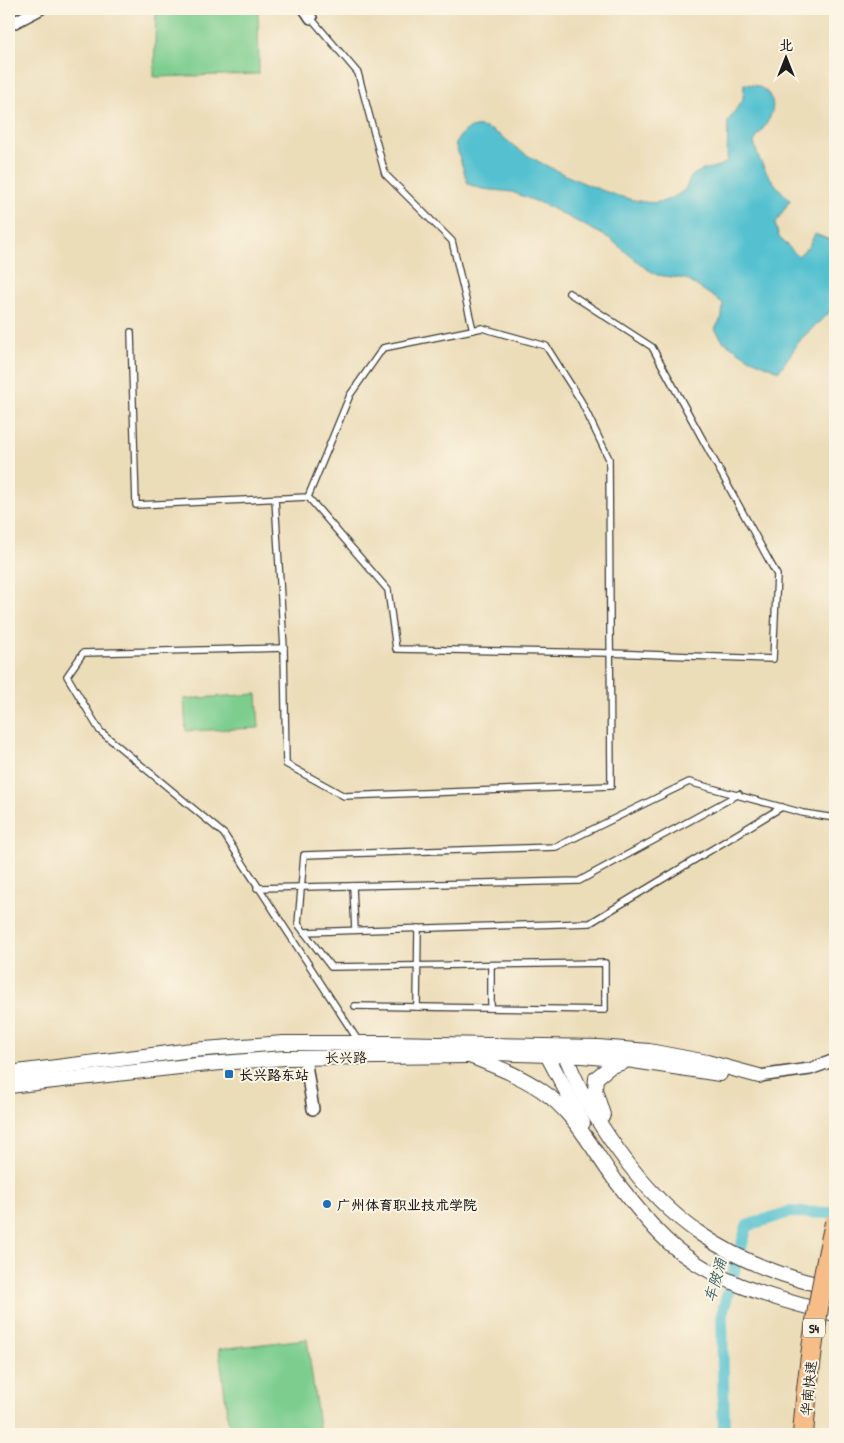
<svg xmlns="http://www.w3.org/2000/svg" width="844" height="1443" viewBox="0 0 844 1443" font-family="'Patrick Hand','LXGW WenKai TC',sans-serif">
<style>
.green{fill:#7bcd8e;stroke:#4c7455}
.water{fill:#55c1d0;stroke:#386e76}
.lines{fill:none;stroke-linecap:round;stroke-linejoin:round}
.canal{stroke:#55c1d0;stroke-width:12}
.service-casing{stroke:#3b3934;stroke-width:8}
.minor-casing{stroke:#3b3934;stroke-width:14}
.tertiary-casing{stroke:#3b3934;stroke-width:16}
.service{stroke:#fff;stroke-width:5.5}
.minor{stroke:#fff;stroke-width:11}
.tertiary{stroke:#fff;stroke-width:14}
.motorway-bridge-casing{stroke:#3b3934;stroke-width:22;stroke-linecap:butt}
.motorway-bridge{stroke:#f7bd88;stroke-width:20}
.poi-dot{fill:#1f6fb2;stroke:#fcf5e5;stroke-width:2}
.labels{text-anchor:middle;dominant-baseline:central;stroke-width:4;stroke-linejoin:round;paint-order:stroke}
.shield{fill:#fcf5e5;stroke:#5f5d58;stroke-width:1}
.shield-label{font-size:12px;font-weight:bold;fill:#1c1c1c}
.street-label{font-size:14px;fill:#1c1c1c;stroke:#fcf5e5}
.poi-label{font-size:14px;font-weight:bold;fill:#1c1c1c;stroke:#fcf5e5;text-anchor:start}
.water-label{font-size:15px;font-style:italic;fill:#335e64;stroke:#fcf5e5}
</style>
<rect width="100%" height="100%" fill="#fcf5e5"/>
<filter id="ink" filterUnits="userSpaceOnUse"><feTurbulence type="fractalNoise" baseFrequency=".02" numOctaves="2"/><feDisplacementMap in="SourceGraphic" scale="10" xChannelSelector="R" yChannelSelector="G"/><feConvolveMatrix kernelMatrix="1 2 1 2 8 2 1 2 1" color-interpolation-filters="sRGB"/></filter>
<filter id="wash" filterUnits="userSpaceOnUse"><feTurbulence type="fractalNoise" baseFrequency=".0096" numOctaves="4" result="noise"/><feDisplacementMap in="SourceGraphic" scale="20" xChannelSelector="R" yChannelSelector="G"/><feGaussianBlur stdDeviation="1.12" result="paint"/><feColorMatrix in="noise" values="0 0 0 0 0 0 0 0 0 0 0 0 0 0 0 0 0 1.4 0 .05"/><feComposite in="paint" operator="in"/></filter>
<g filter="url(#wash)">
<rect width="100%" height="100%" fill="#ecddb9"/>
<g class="green">
<path d="M 156,9 L 258,9 L 259,74 L 154,77 Z"/>
<path d="M 257,694 L 259,728 L 186,731 L 184,699 Z"/>
<path d="M 307,1339 L 320,1434 L 230,1434 L 219,1349 Z"/>
</g>
<path class="water" d="M 744,84 C 765,84 780,99 769,119 C 765,127 758,135 754,142 C 759,165 773,184 790,200 L 775,224 L 779,237 L 798,256 L 809,246 L 815,234 L 828,239 L 835,246 L 835,307 L 801,339 L 779,371 L 749,358 L 723,341 L 715,329 L 722,317 L 723,303 L 686,279 L 657,275 L 644,267 L 609,238 L 543,204 L 512,192 L 482,189 L 468,184 L 455,143 C 460,136 466,128 475,127 C 491,124 510,144 522,152 C 549,169 630,208 661,202 C 669,200 680,194 685,189 C 688,185 689,179 692,176 C 703,167 714,170 727,162 L 728,121 L 743,99 Z"/>
<g class="lines">
<path class="canal" d="M 724,1434 L 722,1314 L 747,1226 L 789,1212 L 835,1213"/>
</g>
</g>
<g filter="url(#ink)">
<g class="lines">
<defs>
<g id="service">
<path d="M 311,18 L 358,73 L 385,174 L 452,241 L 473,330"/>
<path d="M 131,332 L 136,505 L 308,497 L 350,395 L 383,348 L 482,328 L 546,346 L 581,401 L 609,459 L 611,786 L 344,796 L 286,764 L 284,648 L 275,499"/>
<path d="M 308,497 L 388,590 L 396,649 L 610,653 L 773,659 L 777,575 L 652,347 L 569,293"/>
<path d="M 284,648 L 83,653 L 67,676 L 100,731 L 224,834 L 359,1042"/>
<path d="M 353,886 L 355,930"/>
<path d="M 257,888 L 579,881 L 739,794"/>
<path d="M 304,932 L 590,923 L 782,807"/>
<path d="M 491,965 L 491,1008"/>
<path d="M 355,1006 L 605,1010 L 605,963 L 331,967 L 298,924 L 304,855 L 556,847 L 689,782 L 803,813 L 835,818"/>
<path d="M 417,1007 L 418,928"/>
</g>
<g id="minor">
<path d="M 305,9 L 311,18"/>
<path d="M 9,25 L 40,9"/>
<path d="M 305,1058 L 313,1109"/>
<path d="M 759,1076 L 810,1069 L 835,1060"/>
</g>
<g id="tertiary">
<path d="M 546,1049 L 547,1055 L 583,1123"/>
<path d="M 563,1049 C 587,1115 643,1196 702,1235 C 740,1261 790,1280 835,1288"/>
<path d="M 470,1056 C 494,1066 519,1075 541,1090 C 575,1113 592,1149 615,1180 C 629,1198 643,1216 659,1233 C 703,1280 774,1299 835,1314"/>
<path d="M 9,1073 L 192,1050 L 283,1043 L 388,1043 L 598,1047 L 649,1051 L 707,1062 L 759,1076"/>
<path d="M 9,1086 L 197,1065 L 284,1058 L 469,1056 L 490,1053 L 582,1056 L 627,1060 L 720,1074"/>
<path d="M 603,1115 L 595,1090 L 596,1078 L 611,1066 L 624,1062"/>
</g>
</defs>
<use href="#service" class="service-casing"/>
<use href="#minor" class="minor-casing"/>
<use href="#tertiary" class="tertiary-casing"/>
<use href="#service" class="service"/>
<use href="#minor" class="minor"/>
<use href="#tertiary" class="tertiary"/>
<defs>
<path id="motorway-bridge" d="M 803,1434 C 808,1363 819,1293 835,1223"/>
</defs>
<use href="#motorway-bridge" class="motorway-bridge-casing"/>
<use href="#motorway-bridge" class="motorway-bridge"/>
</g>
</g>
<g class="poi-dot">
<rect x="224" y="1069" width="10" height="10" rx="2.5"/>
<circle cx="327" cy="1204" r="5"/>
</g>
<g class="labels">
<rect class="shield" x="803" y="1318.5" width="22" height="19" rx="4"/>
<g class="shield-label">
<text x="814" y="1328">S4</text>
</g>
<g class="street-label">
<text transform="translate(346 1057) rotate(-1)">长兴路</text>
<text transform="translate(808 1388) rotate(-84)">华南快速</text>
</g>
<g class="poi-label">
<text x="239" y="1074">长兴路东站</text>
<text x="337" y="1204">广州体育职业技术学院</text>
</g>
<g class="water-label">
<text transform="translate(715 1280) rotate(-74)">车陂涌</text>
</g>
</g>
<rect width="844" height="1443" fill="none" stroke="#fcf5e5" stroke-width="30"/>
<g transform="translate(786 58)" stroke="#fcf5e5" stroke-width="4" paint-order="stroke">
<path d="M0-4L9 19L0 12L-9 19Z" fill="#1c1c1c"/>
<text y="-8" font-size="14" font-weight="bold" text-anchor="middle" fill="#1c1c1c">北</text>
</g>
</svg>
